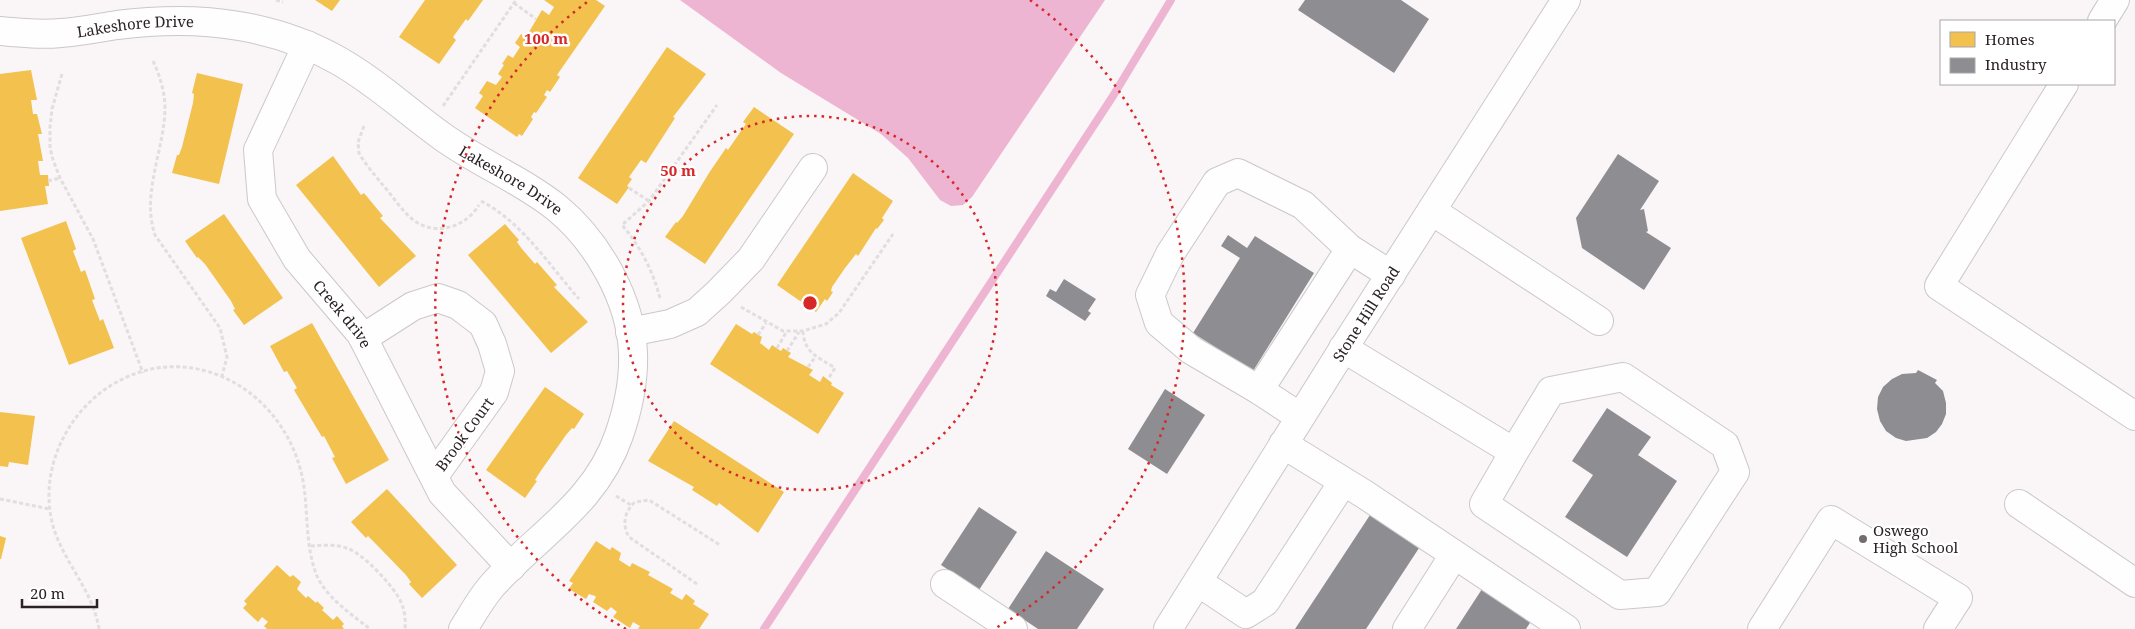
<svg xmlns="http://www.w3.org/2000/svg" width="2135" height="629" viewBox="0 0 2135 629" font-family="'Noto Serif',serif">
<style>
.water{fill:#eeb5d2}
.homes{fill:#f2c14e}
.industry{fill:#8d8d92}
.lines{fill:none;stroke-linecap:round;stroke-linejoin:round}
.stream{stroke:#eeb5d2;stroke-width:8}
.minor-casing{stroke:#cdc7ca;stroke-width:30}
.path{stroke:#e0dedf;stroke-width:3;stroke-dasharray:4 2.5;stroke-linecap:butt}
.minor{stroke:#fefefe;stroke-width:28}
.ring{fill:none;stroke:#d62828;stroke-width:2.5;stroke-dasharray:2.5 5}
.poi-dot{fill:#736c6f;stroke:#fff;stroke-width:2}
.labels{text-anchor:middle;dominant-baseline:central;stroke-width:5;stroke-linejoin:round;paint-order:stroke}
.street-label{font-size:15px;fill:#2a2226;stroke:#fff}
.poi-label{font-size:15px;fill:#2a2226;stroke:#fff;text-anchor:start}
.centre{fill:#d62828;stroke:#fff;stroke-width:2.5}
.ring-label{font-size:15px;text-anchor:middle;font-weight:bold;fill:#d62828;stroke:#fff;stroke-width:5;stroke-linejoin:round;paint-order:stroke}
</style>
<rect width="100%" height="100%" fill="#faf5f7"/>
<path class="water" d="M 680,0 L 1105,0 L 972,197 L 963,205 L 951,206 L 940,200 L 908,158 L 881,134 L 781,73 Z"/>
<g class="homes">
<path d="M 315,0 L 340,0 L 332,11 Z"/>
<path d="M 425,0 L 483,0 L 468,21 L 466,19 L 453,37 L 456,40 L 439,64 L 399,37 Z"/>
<path d="M 544,0 L 596,0 L 605,6 L 557,75 L 560,77 L 550,92 L 547,90 L 544,95 L 547,97 L 536,113 L 534,112 L 531,117 L 533,119 L 522,136 L 519,134 L 517,137 L 475,108 L 483,96 L 479,93 L 487,81 L 496,85 L 502,77 L 498,74 L 504,65 L 502,64 L 508,55 L 513,58 L 520,47 L 515,43 L 521,34 L 526,37 L 542,10 L 549,15 L 554,7 Z"/>
<path d="M 667,47 L 706,74 L 673,117 L 675,118 L 646,163 L 641,160 L 629,177 L 632,179 L 627,186 L 629,187 L 617,204 L 578,178 Z"/>
<path d="M 31,70 L 37,100 L 31,100 L 33,114 L 37,114 L 42,134 L 38,134 L 43,161 L 38,161 L 40,175 L 48,175 L 49,186 L 45,186 L 48,204 L 0,211 L 0,74 Z"/>
<path d="M 197,73 L 243,84 L 219,184 L 172,173 L 177,155 L 179,155 L 182,147 L 193,103 L 194,94 L 192,93 Z"/>
<path d="M 754,107 L 794,134 L 705,264 L 665,237 L 676,222 L 677,223 L 683,216 L 709,173 L 726,148 L 728,150 L 741,131 L 746,124 L 743,122 Z"/>
<path d="M 333,156 L 361,195 L 364,193 L 383,216 L 380,218 L 416,256 L 379,287 L 296,185 Z"/>
<path d="M 853,173 L 893,201 L 882,218 L 884,220 L 877,229 L 876,228 L 858,256 L 856,254 L 845,268 L 832,287 L 831,291 L 833,292 L 827,301 L 825,299 L 816,312 L 777,285 Z"/>
<path d="M 224,214 L 283,298 L 244,325 L 233,310 L 235,309 L 231,301 L 205,264 L 198,257 L 197,258 L 185,241 Z"/>
<path d="M 66,221 L 76,249 L 73,251 L 81,272 L 85,270 L 95,299 L 92,300 L 100,321 L 103,319 L 114,348 L 69,365 L 21,238 Z"/>
<path d="M 505,224 L 519,240 L 517,242 L 522,249 L 535,264 L 537,262 L 557,285 L 554,287 L 588,322 L 551,353 L 468,255 Z"/>
<path d="M 312,323 L 389,460 L 346,484 L 332,458 L 335,457 L 324,436 L 322,437 L 294,390 L 297,388 L 287,371 L 284,372 L 270,346 Z"/>
<path d="M 736,324 L 752,334 L 754,332 L 762,337 L 760,343 L 769,350 L 772,345 L 781,351 L 783,348 L 791,353 L 788,357 L 813,370 L 809,375 L 820,382 L 823,376 L 832,383 L 831,385 L 844,393 L 818,434 L 710,364 Z"/>
<path d="M 545,387 L 584,414 L 574,429 L 572,428 L 566,435 L 540,472 L 535,480 L 537,481 L 525,498 L 486,470 Z"/>
<path d="M 0,412 L 35,416 L 28,465 L 9,462 L 8,467 L 0,466 Z"/>
<path d="M 674,421 L 784,492 L 758,533 L 719,503 L 717,506 L 692,490 L 694,487 L 648,461 Z"/>
<path d="M 387,489 L 457,565 L 422,598 L 409,584 L 411,582 L 406,575 L 374,542 L 368,536 L 366,538 L 351,522 Z"/>
<path d="M 0,536 L 6,538 L 1,559 L 0,559 Z"/>
<path d="M 596,541 L 610,550 L 612,547 L 621,553 L 619,560 L 630,567 L 632,563 L 650,572 L 648,575 L 673,589 L 670,593 L 682,600 L 686,594 L 695,601 L 693,604 L 709,614 L 699,629 L 638,629 L 640,626 L 633,622 L 630,628 L 613,617 L 617,612 L 611,607 L 607,611 L 593,602 L 596,597 L 595,596 L 589,594 L 586,599 L 569,589 L 573,583 L 569,581 Z"/>
<path d="M 277,565 L 290,577 L 293,575 L 301,582 L 297,589 L 306,598 L 308,596 L 316,603 L 317,601 L 324,608 L 322,610 L 333,620 L 337,616 L 344,624 L 342,626 L 344,629 L 267,629 L 264,626 L 268,622 L 267,621 L 262,617 L 258,622 L 243,608 L 247,604 L 244,601 Z"/>
</g>
<g class="industry">
<path d="M 1305,0 L 1401,0 L 1429,19 L 1394,73 L 1298,10 Z"/>
<path d="M 1618,154 L 1659,181 L 1640,210 L 1644,209 L 1648,231 L 1646,232 L 1671,248 L 1644,290 L 1582,248 L 1576,218 Z"/>
<path d="M 1228,235 L 1247,248 L 1255,236 L 1314,273 L 1253,371 L 1193,333 L 1240,258 L 1221,246 Z"/>
<path d="M 1064,279 L 1096,299 L 1088,311 L 1091,313 L 1085,321 L 1046,296 L 1050,289 L 1056,292 Z"/>
<path d="M 1918,370 L 1937,380 L 1935,383 L 1943,391 L 1946,403 L 1946,414 L 1942,424 L 1936,432 L 1927,438 L 1906,441 L 1896,438 L 1886,431 L 1880,421 L 1877,409 L 1878,397 L 1883,387 L 1892,379 L 1902,374 L 1916,373 Z"/>
<path d="M 1165,389 L 1205,415 L 1167,474 L 1128,449 Z"/>
<path d="M 1607,408 L 1651,437 L 1638,455 L 1677,481 L 1627,557 L 1565,517 L 1593,475 L 1572,461 Z"/>
<path d="M 979,507 L 1017,532 L 979,590 L 941,565 Z"/>
<path d="M 1372,512 L 1421,545 L 1366,629 L 1295,629 Z"/>
<path d="M 1046,551 L 1104,589 L 1077,629 L 1038,629 L 1008,609 Z"/>
<path d="M 1484,586 L 1533,618 L 1526,629 L 1456,629 Z"/>
</g>
<g class="lines">
<path class="stream" d="M 764,629 L 1113,96 L 1171,0"/>
<defs>
<g id="minor">
<path d="M 2102,21 L 2115,0"/>
<path id="s1" d="M 0,31 C 21,33 41,35 61,33 C 80,32 98,28 117,25 C 157,20 199,19 239,26 C 274,32 309,44 339,61 C 376,82 408,112 443,137 C 479,163 522,180 557,208 C 597,241 631,299 633,353 C 634,380 628,409 619,435 C 595,505 536,535 491,587 C 480,600 472,615 463,629"/>
<path id="s2" d="M 307,45 L 258,150 L 262,199 L 297,259 L 361,334 L 442,493 L 511,567"/>
<path d="M 2064,84 L 1939,286 L 2135,416"/>
<path d="M 1432,211 L 1599,321"/>
<path d="M 630,332 L 670,324 L 697,312 L 719,292 L 751,259 L 813,168"/>
<path d="M 363,338 L 413,306 L 438,298 L 458,305 L 483,324 L 492,344 L 500,371 L 494,392 L 434,476"/>
<path d="M 1343,348 L 1514,452 L 1484,504 L 1620,595 L 1657,592 L 1735,472 L 1725,445 L 1623,377 L 1551,391 L 1514,452"/>
<path d="M 1259,390 L 1191,350 L 1159,323 L 1150,295 L 1170,254 L 1217,182 L 1238,173 L 1303,205 L 1350,249"/>
<path d="M 1300,417 L 1259,390 L 1350,249 L 1391,275"/>
<path d="M 1283,444 L 1364,494 L 1566,629"/>
<path d="M 2019,504 L 2135,583"/>
<path d="M 1198,582 L 1246,614 L 1265,602 L 1343,482"/>
<path d="M 945,584 L 1013,629"/>
<path id="s3" d="M 1168,629 L 1350,338 L 1566,0"/>
<path d="M 1407,629 L 1454,555"/>
<path d="M 1762,629 L 1831,520 L 1958,598 L 1938,629"/>
</g>
</defs>
<use href="#minor" class="minor-casing"/>
<g class="path">
<path d="M 276,0 L 283,2"/>
<path d="M 514,3 L 536,19"/>
<path d="M 153,61 C 160,76 165,92 165,109 C 164,151 141,194 155,235 L 220,328 L 227,357 L 222,376"/>
<path d="M 62,74 L 52,109 L 50,127 L 50,148 L 53,160 L 60,178 L 93,239 L 143,373"/>
<path d="M 443,106 L 516,0"/>
<path d="M 364,126 L 358,142 L 359,153 C 365,164 374,174 382,184 C 392,195 401,210 412,219 C 434,237 465,228 479,205"/>
<path d="M 48,181 L 60,178"/>
<path d="M 629,188 L 649,201"/>
<path d="M 481,201 C 522,222 549,265 579,299"/>
<path d="M 660,298 C 653,271 640,246 622,225 L 649,201 L 717,105"/>
<path d="M 741,307 L 783,331 L 803,331 L 826,324 L 839,313 L 893,234"/>
<path d="M 803,331 C 804,353 818,357 835,368 L 828,379"/>
<path d="M 758,335 L 766,323"/>
<path d="M 777,348 L 787,331"/>
<path d="M 787,351 L 799,332"/>
<path d="M 808,367 L 816,356"/>
<path d="M 616,496 L 631,505"/>
<path d="M 0,499 L 50,509"/>
<path d="M 311,546 C 323,545 337,544 349,549 C 364,555 389,582 397,595 C 404,605 406,617 405,629"/>
<path d="M 697,584 L 629,537 C 622,525 624,512 635,502 L 649,500 L 720,545"/>
<path d="M 99,629 C 94,596 71,570 58,540 C 34,484 60,418 110,386 C 186,338 277,385 300,468 C 310,502 303,542 317,576 C 327,598 351,614 370,629"/>
</g>
<use href="#minor" class="minor"/>
</g>
<g class="ring">
<circle cx="810" cy="303" r="187"/>
<path d="M626 629A374 374 0 0 1 590 0M1030 0A374 374 0 0 1 994 629"/>
</g>
<circle class="poi-dot" cx="1863" cy="539" r="5"/>
<g class="labels">
<g class="street-label">
<text stroke="none"><textPath href="#s1" startOffset="136">Lakeshore Drive</textPath></text>
<text stroke="none"><textPath href="#s1" startOffset="556">Lakeshore Drive</textPath></text>
<text stroke="none"><textPath href="#s3" startOffset="372">Stone Hill Road</textPath></text>
<text stroke="none"><textPath href="#s2" startOffset="306">Creek drive</textPath></text>
<text transform="translate(464 434) rotate(-54)">Brook Court</text>
</g>
<g class="poi-label">
<text x="1873" y="530">Oswego<tspan x="1873" dy="17">High School</tspan></text>
</g>
</g>
<circle cx="810" cy="303" r="8" class="centre"/>
<g class="ring-label">
<text x="546" y="44">100 m</text>
<text x="678" y="176">50 m</text>
</g>
<rect x="1940" y="20" width="175" height="65" fill="#ffffff" stroke="#aaa7a8"/>
<rect x="1950" y="32" width="25" height="15" fill="#f2c14e" stroke="#aaa7a8"/>
<text x="1985" y="45" font-size="15" fill="#2a2226">Homes</text>
<rect x="1950" y="58" width="25" height="15" fill="#8d8d92" stroke="#aaa7a8"/>
<text x="1985" y="70" font-size="15" fill="#2a2226">Industry</text>
<path d="M22 599v8h75v-8" fill="none" stroke="#2a2226" stroke-width="2.5"/>
<text x="30" y="599" font-size="15" fill="#2a2226" stroke="#ffffff" stroke-width="4" paint-order="stroke">20 m</text>
</svg>
